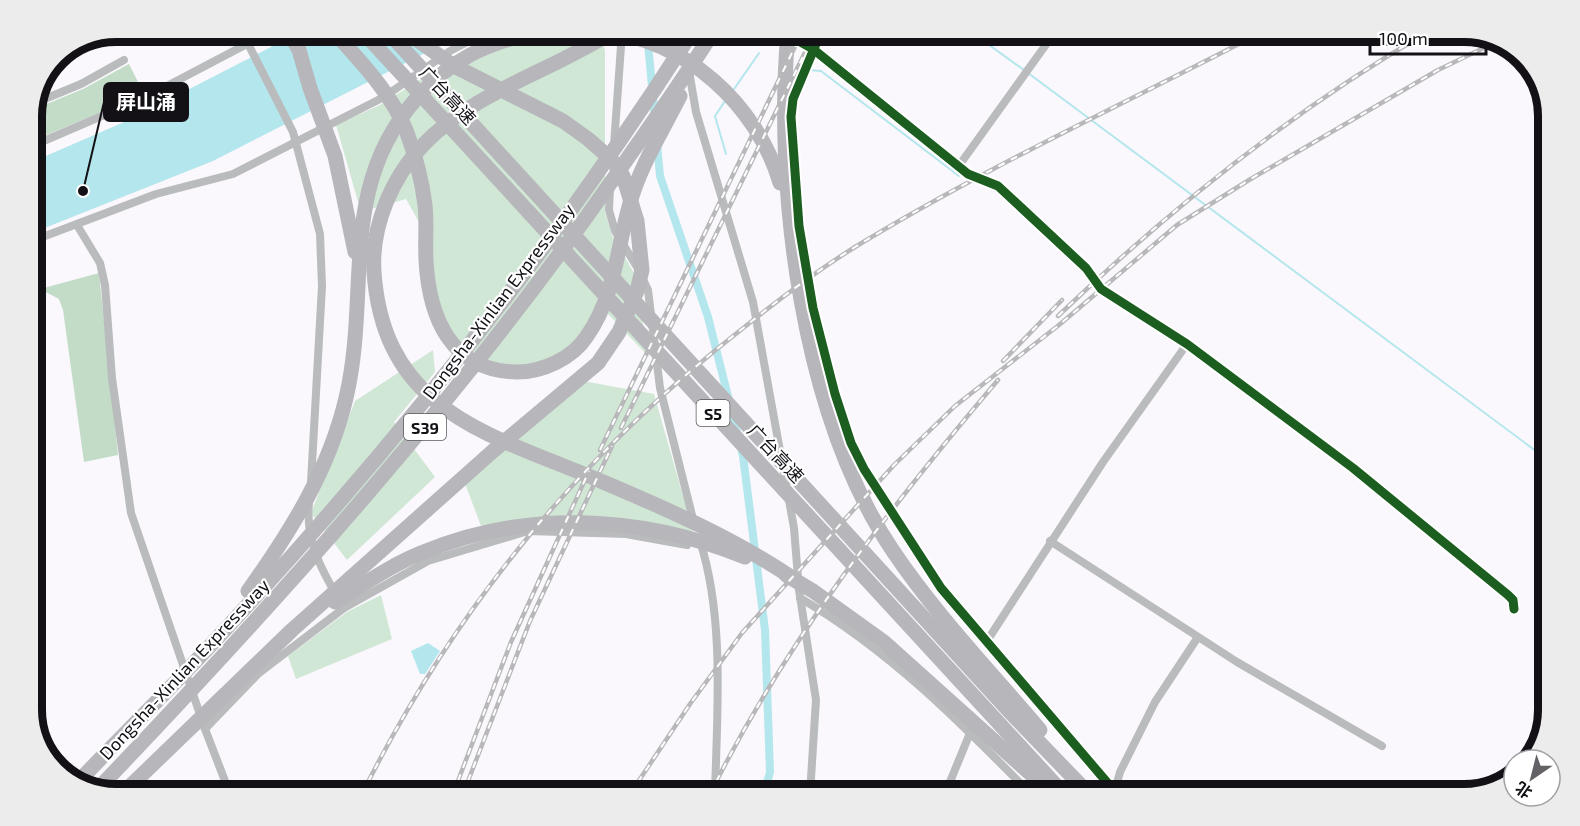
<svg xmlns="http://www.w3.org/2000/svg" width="1580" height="826" viewBox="0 0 1580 826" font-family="'Exo 2','Noto Sans SC',sans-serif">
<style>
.green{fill:#d1e7d6}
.forest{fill:#c2dcc8}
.water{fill:#b3e6ed}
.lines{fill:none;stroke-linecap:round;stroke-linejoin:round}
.stream{stroke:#b3e6ed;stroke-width:2}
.canal{stroke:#b3e6ed;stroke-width:8}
.river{stroke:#b3e6ed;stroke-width:14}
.street{stroke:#b9bbbc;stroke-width:8}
.highway{stroke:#b7b7bb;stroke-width:15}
.rail-casing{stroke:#b8b7ba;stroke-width:4.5}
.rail{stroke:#fff;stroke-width:2;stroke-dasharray:7;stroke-linecap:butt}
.cycleway-casing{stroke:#fff;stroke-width:13}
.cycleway{stroke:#1b5e20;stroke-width:9}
.labels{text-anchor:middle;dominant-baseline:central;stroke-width:4.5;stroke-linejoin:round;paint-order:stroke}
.shield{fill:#fff;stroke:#5a585c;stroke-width:1.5}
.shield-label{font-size:16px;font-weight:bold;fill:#131116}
.street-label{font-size:18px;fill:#131116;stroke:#fff}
.rim{fill:none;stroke:#131116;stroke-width:8}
.leader{fill:none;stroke:#131116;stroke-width:2}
.callout-dot{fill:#131116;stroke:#fff;stroke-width:2}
.callout{fill:#131116;stroke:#131116;stroke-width:2}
.callout-label{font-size:20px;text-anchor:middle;font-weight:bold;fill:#fff}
</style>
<rect width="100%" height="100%" fill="#faf8fc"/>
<g class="green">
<path d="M 495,32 L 599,32 L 605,50 L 605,212 L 612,235 L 634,273 L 649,357 L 607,313 L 557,357 L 517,368 L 489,364 L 452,336 L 434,296 L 433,247 L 406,199 L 361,212 L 336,125 L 380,105 Z"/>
<path d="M 433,350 L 435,372 L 394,422 L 435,477 L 347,560 L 311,513 L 355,401 Z"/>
<path d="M 583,381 L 654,394 L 693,531 L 602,516 L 514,520 L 481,526 L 461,473 Z"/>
<path d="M 381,595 L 392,639 L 296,679 L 288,656 L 347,612 Z"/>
</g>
<g class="forest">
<path d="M 129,64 L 144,94 L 32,141 L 32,110 L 83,89 Z"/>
<path d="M 99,273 L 118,455 L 84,462 L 63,310 L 59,299 L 40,289 Z"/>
</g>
<g class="water">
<path d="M 300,32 L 454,32 L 429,51 L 213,161 L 32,233 L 32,162 L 131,119 Z"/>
<path d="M 428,643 L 440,651 L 425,674 L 420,674 L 411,651 Z"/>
<path d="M 652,780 L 673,791 L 671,794 L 639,794 Z"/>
</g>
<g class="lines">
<g class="stream">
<path d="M 971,32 L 1024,70"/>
<path d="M 810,70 L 821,71 L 959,176"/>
<path d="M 1028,73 L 1548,460"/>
<path d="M 732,92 L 759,53"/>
<path d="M 725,101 L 715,116 L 726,154"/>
</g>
<g class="canal">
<path d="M 647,32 L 655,119"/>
<path d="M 657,144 L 660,176 L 708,317 L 743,456 L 765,630 L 770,772 L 764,794"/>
</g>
<path class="river" d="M 766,786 L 790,794"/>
<g class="street">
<path d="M 242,32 L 293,132 L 320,234 L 322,286 L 311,482"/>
<path d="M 786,33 L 813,49 L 968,174 L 998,186 L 1086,268 L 1101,289 L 1187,344 L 1353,468 L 1508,595 L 1513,600 L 1514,609"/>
<path d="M 689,71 L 696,112 L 753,302 L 794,528 L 799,590 L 816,700 L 810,794"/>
<path d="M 35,103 L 81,84 L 124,60"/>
<path d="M 791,112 L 795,93 L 821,32"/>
<path d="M 792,139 L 799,226 L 813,308 L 835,394 L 851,443 L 864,469 L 941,588 L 1117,794"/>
<path d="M 614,145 L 622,32"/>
<path d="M 32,146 L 146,97 L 270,32"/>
<path d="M 958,167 L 1055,32"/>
<path d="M 610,188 L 609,210 L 615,231 L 637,267 L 648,290 L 660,388 L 694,523"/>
<path d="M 77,225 L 100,263 L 105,285 L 112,378 L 131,513 L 205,729 L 230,794"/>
<path d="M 32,241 L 156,194 L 233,174 L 384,97 L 450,51 L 486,32"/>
<path d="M 309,503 C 305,543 324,575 344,608"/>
<path d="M 700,541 C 725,619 717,713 715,794"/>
<path d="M 1050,541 L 1237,662 L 1382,746"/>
<path d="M 800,598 C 889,650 959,721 1031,794"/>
<path d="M 987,641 L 1103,462 L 1187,344"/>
<path d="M 205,729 L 259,673 L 344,608 L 428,561 L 528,531 L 626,534 L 687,545"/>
<path d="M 945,794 L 970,733"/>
<path d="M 1114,794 L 1120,772 L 1155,702 L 1198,637"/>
</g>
<g class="highway">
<path d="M 289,32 L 299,50 L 310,88 L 335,156 L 355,252"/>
<path d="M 334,32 C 360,61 391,93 406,130 C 415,154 422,180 425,205 C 427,223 425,241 426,260 C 429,318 451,371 517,372 C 543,372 573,358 587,336 C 615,296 617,248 630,203 C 640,166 663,130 680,96"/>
<path d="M 363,32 L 1064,794"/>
<path d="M 388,32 L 1010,712 L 1089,794"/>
<path d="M 602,32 C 684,37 758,106 780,183"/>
<path d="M 612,32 C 552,71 474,92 424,144 C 392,177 371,226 374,272 C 384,415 494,435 603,482 C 669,510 735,539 794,579"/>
<path d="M 788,32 C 774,191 802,416 893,551 C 936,615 990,671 1040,730"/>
<path d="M 786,575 L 813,591 L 884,642 L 1052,793"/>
<path d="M 248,591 C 291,531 329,470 346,398 C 371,292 337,188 416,99 C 451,59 485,44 536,32"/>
<path d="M 335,602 C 363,585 391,565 421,553 C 525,509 641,515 745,557"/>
<path d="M 76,784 C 120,738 166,693 209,647 C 387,456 552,252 692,32"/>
<path d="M 97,790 C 282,596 460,399 614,178 C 647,130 682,82 713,32"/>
<path d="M 122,794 L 292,630 L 493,451 L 598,363 L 619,332 L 637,291 L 642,270 L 637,221 L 623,176 L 611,159 L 588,139 L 563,121 L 454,66 L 406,32"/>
</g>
<defs>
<g id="rail">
<path d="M 1058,316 C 1170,209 1293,110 1428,32"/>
<path d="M 1003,361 L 1062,300"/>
<path d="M 621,428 L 815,32"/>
<path d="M 600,450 L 802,32"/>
<path d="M 362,794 C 454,609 579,456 742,329 C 778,300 815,272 855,247 C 986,167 1126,103 1262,32"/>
<path d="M 453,794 L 511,642 L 589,471"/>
<path d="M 463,794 L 530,621 L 612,446"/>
<path d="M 630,794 L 690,704 L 742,633 L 894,465 L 955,406 L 1059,325 L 1177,225 L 1249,180 L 1438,70 L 1500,40"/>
<path d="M 710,794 C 785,643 889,508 998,380"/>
</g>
</defs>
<use href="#rail" class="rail-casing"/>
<use href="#rail" class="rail"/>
<defs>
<g id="cycleway">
<path d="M 783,32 L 813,49 L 968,174 L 998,186 L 1086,268 L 1101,289 L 1187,344 L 1353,468 L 1508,595 L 1513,600 L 1514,609"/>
<path d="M 821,32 L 793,99 L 791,117 L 799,226 L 813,308 L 835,394 L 851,443 L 864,469 L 941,588 L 1117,794"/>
</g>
</defs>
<use href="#cycleway" class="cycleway-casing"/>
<use href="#cycleway" class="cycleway"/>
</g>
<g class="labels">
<g class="shield">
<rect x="696.5" y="400" width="33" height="26" rx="4.5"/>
<rect x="404" y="414" width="42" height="26" rx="4.5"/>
</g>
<g class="shield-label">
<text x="713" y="413">S5</text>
<text x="425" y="427">S39</text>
</g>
<g class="street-label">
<text transform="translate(448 95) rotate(47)">广台高速</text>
<text transform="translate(498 301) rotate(-53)">Dongsha-Xinlian Expressway</text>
<text transform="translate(776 453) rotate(47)">广台高速</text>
<text transform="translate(184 669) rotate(-47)">Dongsha-Xinlian Expressway</text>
</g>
</g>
<path d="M0 0H1580V826H0ZM116 42H1464A74 74 0 0 1 1538 116V710A74 74 0 0 1 1464 784H116A74 74 0 0 1 42 710V116A74 74 0 0 1 116 42Z" fill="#ececec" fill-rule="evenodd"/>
<path class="rim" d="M116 42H1464A74 74 0 0 1 1538 116V710A74 74 0 0 1 1464 784H116A74 74 0 0 1 42 710V116A74 74 0 0 1 116 42Z"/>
<path class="leader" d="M83 191L104 102"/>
<circle class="callout-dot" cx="83" cy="191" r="6"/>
<rect class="callout" x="104" y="83" width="84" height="38" rx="6"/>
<g class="callout-label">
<text x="146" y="109">屏山涌</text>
</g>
<g transform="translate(1532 778) rotate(215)"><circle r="28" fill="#ffffff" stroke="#a1a0a2" stroke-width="1.5"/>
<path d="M0-4.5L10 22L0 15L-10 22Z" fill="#646266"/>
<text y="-9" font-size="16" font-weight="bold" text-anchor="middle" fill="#131116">北</text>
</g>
<path d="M1370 45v9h116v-9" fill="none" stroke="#131116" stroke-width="3"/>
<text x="1379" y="45" font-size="18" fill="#131116" stroke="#ffffff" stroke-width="4.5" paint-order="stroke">100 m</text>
</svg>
